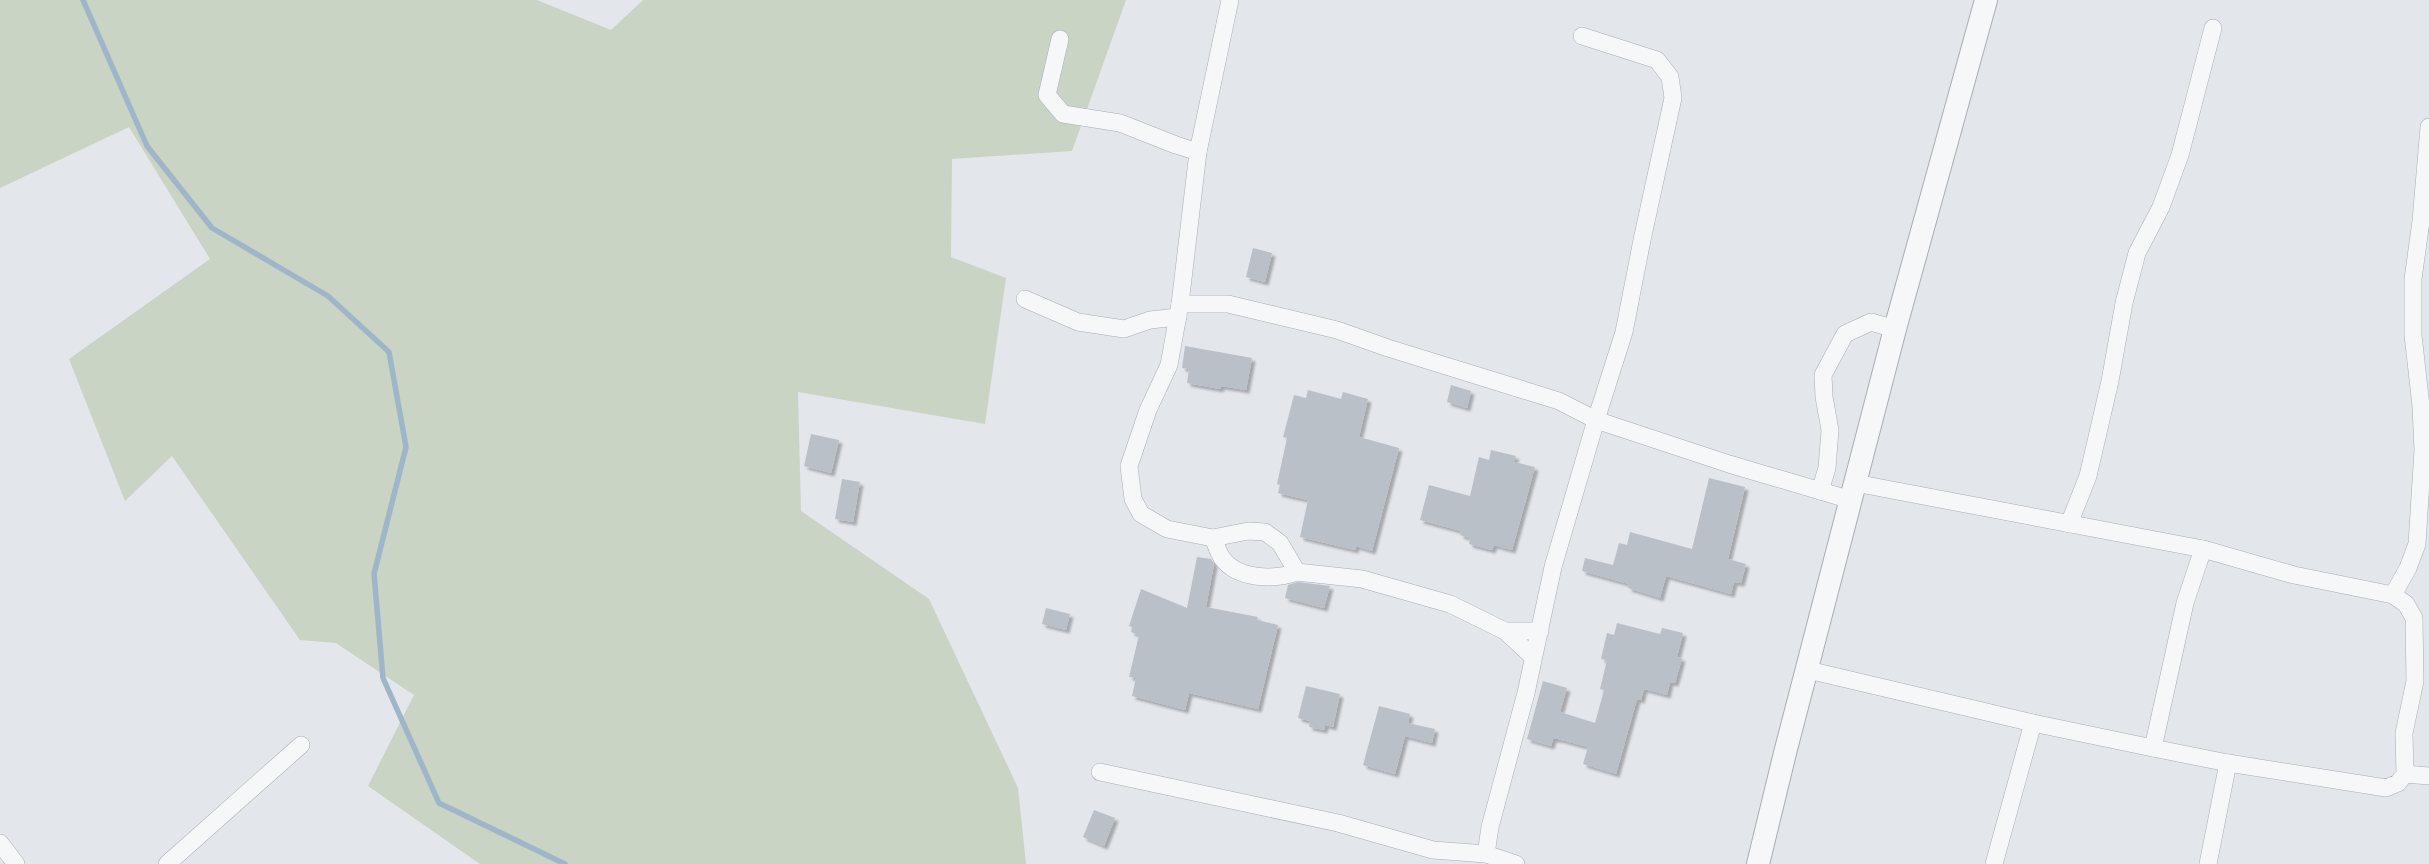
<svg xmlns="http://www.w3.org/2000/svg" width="2429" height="864" viewBox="0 0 2429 864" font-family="'Noto Sans',sans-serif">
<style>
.green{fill:#c9d4c4}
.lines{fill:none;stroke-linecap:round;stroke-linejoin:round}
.stream{stroke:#9fb6ca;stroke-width:5.5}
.building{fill:#bac0c8;filter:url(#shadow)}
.minor-casing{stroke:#a8adb5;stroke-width:18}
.tertiary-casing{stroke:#a8adb5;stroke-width:24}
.minor{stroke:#f6f7f9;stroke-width:17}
.tertiary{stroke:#f6f7f9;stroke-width:22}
</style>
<defs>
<filter id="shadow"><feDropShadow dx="3.5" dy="3.5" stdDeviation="1" flood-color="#0004"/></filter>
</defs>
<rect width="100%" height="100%" fill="#e3e6eb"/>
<path class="green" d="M 0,0 L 537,0 L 611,30 L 643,0 L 1126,0 L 1072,151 L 952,159 L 951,257 L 1006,278 L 985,424 L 798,392 L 801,511 L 929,599 L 1018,788 L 1026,864 L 480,864 L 368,786 L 414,695 L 336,643 L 300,640 L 172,456 L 125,501 L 69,359 L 210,259 L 129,127 L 0,188 Z"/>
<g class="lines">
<path class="stream" d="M 83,0 L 147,146 L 212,228 L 328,296 L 389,352 L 406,447 L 374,574 L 383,678 L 439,803 L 565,864"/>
</g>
<g class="building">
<path d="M 1253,248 L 1272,253 L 1265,282 L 1246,277 Z"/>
<path d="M 1185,346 L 1252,358 L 1246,390 L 1221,386 L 1220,389 L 1187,383 L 1189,369 L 1182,368 Z"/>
<path d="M 1451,385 L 1471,391 L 1467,408 L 1447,402 Z"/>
<path d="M 1308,390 L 1341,399 L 1343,392 L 1368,399 L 1359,437 L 1399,448 L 1372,551 L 1356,546 L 1355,550 L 1300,537 L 1308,500 L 1278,493 L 1280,485 L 1277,484 L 1287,438 L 1283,437 L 1294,395 L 1306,398 Z"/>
<path d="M 811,434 L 839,440 L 831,473 L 804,466 Z"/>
<path d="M 1491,450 L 1516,456 L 1514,462 L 1535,467 L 1512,550 L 1494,545 L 1492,550 L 1469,544 L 1470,538 L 1460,535 L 1461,531 L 1420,520 L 1429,485 L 1470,496 L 1479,457 L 1489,460 Z"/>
<path d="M 1709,478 L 1745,487 L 1728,559 L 1746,564 L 1741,583 L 1734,582 L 1731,594 L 1666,576 L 1660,598 L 1628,588 L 1629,584 L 1582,571 L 1585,558 L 1613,565 L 1619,543 L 1627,545 L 1630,532 L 1692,549 Z"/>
<path d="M 842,479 L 860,482 L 853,522 L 835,519 Z"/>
<path d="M 1197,557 L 1211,559 L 1214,564 L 1206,607 L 1258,617 L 1257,620 L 1278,625 L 1258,709 L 1189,693 L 1185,710 L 1132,696 L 1136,678 L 1129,677 L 1139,635 L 1131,632 L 1132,627 L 1129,626 L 1141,589 L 1187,608 Z"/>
<path d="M 1298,582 L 1330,586 L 1324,608 L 1285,598 L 1288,585 Z"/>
<path d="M 1046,608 L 1070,614 L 1066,630 L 1042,624 Z"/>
<path d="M 1617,623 L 1660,634 L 1662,628 L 1683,633 L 1677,657 L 1682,658 L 1675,683 L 1670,682 L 1667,695 L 1644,689 L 1641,700 L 1637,699 L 1616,774 L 1583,764 L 1588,747 L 1558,739 L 1553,739 L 1551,746 L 1527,739 L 1543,681 L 1567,688 L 1560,712 L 1595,723 L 1604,690 L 1600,689 L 1607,660 L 1601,659 L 1607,633 L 1614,635 Z"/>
<path d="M 1306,686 L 1340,694 L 1333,727 L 1325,725 L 1324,730 L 1309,727 L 1310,721 L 1298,718 Z"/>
<path d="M 1379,706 L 1410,714 L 1408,723 L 1435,729 L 1432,743 L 1405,736 L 1395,774 L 1363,765 Z"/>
<path d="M 1094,810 L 1115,818 L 1104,846 L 1083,837 Z"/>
</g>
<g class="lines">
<defs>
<g id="minor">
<path d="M 1060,39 L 1047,95 L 1063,114 L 1120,123 L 1176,145 L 1198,152"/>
<path d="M 1025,299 L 1078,322 L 1124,329 L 1150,320 L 1178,317"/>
<path d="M 1180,304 L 1198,152 L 1230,0"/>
<path d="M 1820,491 L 1827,468 L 1830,430 L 1824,397 L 1823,375 L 1845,334 L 1871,322 L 1895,329"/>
<path d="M 2069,524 L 2088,476 L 2110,381 L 2124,303 L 2137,253 L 2161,207 L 2180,155 L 2213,28"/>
<path d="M 1213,538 C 1216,544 1218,552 1222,558 C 1238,580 1274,580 1297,572"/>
<path d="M 2393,595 L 2408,568 L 2417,544 L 2423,450 L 2421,406 L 2413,335 L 2413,279 L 2421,221 L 2429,127"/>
<path d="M 1505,631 L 1540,631"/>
<path d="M 1533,657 L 1505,631 L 1450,604 L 1362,579 L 1297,572 L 1280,543 L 1265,532 L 1248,531 L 1213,538 L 1167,529 L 1141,514 L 1133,499 L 1129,466 L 1148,410 L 1169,365 L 1180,304 L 1228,304 L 1337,330 L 1388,348 L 1559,401 L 1596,420 L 1624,332 L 1642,240 L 1673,98 L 1670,77 L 1657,60 L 1582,36"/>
<path d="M 1808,670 L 2033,723 L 2153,748 L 2228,763 L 2386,788 L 2398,783 L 2405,774 L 2404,733 L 2415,681 L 2414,618 L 2406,604 L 2393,595 L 2294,575 L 2203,549 L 1855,483"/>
<path d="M 2153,748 L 2185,603 L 2203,549"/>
<path d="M 1100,772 L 1338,823 L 1433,850 L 1486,854 L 1516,864"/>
<path d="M 2405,774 L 2429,776"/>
<path d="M 0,843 L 16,864"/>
<path d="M 1486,854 L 1490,827 L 1526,693 L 1553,567 L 1596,420 L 1729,464 L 1851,500"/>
<path d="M 167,864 L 301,745"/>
<path d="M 1994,864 L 2033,723"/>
<path d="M 2208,864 L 2228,763"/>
</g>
<path id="tertiary" d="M 1758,864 L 1785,753 L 1895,329 L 1986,0"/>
</defs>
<use href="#minor" class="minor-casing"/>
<use href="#tertiary" class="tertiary-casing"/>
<use href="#minor" class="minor"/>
<use href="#tertiary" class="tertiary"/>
</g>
</svg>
